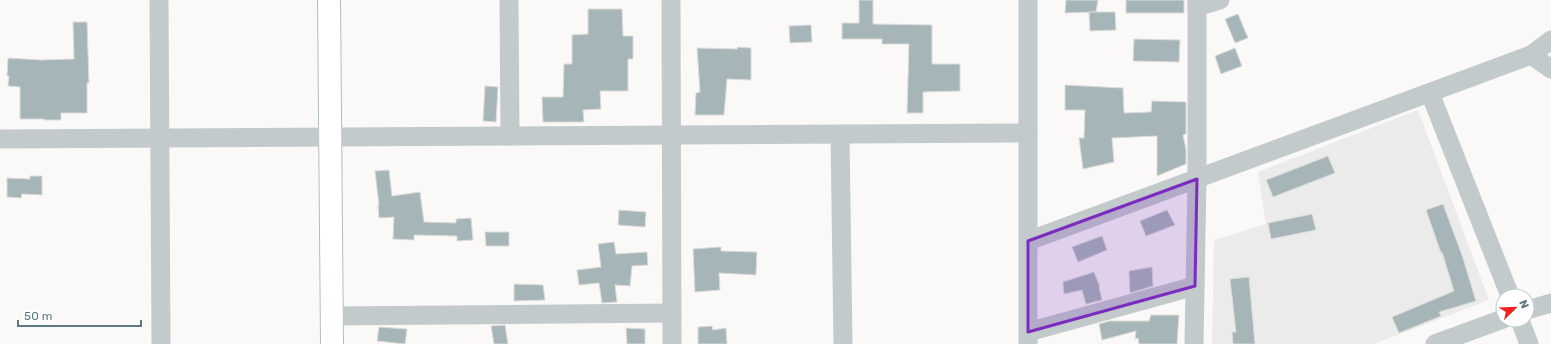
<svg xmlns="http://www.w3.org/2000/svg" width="1551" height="344" viewBox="0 0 1551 344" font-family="Rubik,sans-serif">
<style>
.built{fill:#ebebeb}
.building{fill:#a6b6b8;stroke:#dcdbda}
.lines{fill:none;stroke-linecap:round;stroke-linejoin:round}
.secondary-casing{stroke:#b2bdbf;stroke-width:24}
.street{stroke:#c2cacc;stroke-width:19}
.secondary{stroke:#fff;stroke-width:22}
.marked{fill:#7b2cbf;fill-opacity:0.2;stroke:#7b2cbf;stroke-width:3;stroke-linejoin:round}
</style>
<rect width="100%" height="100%" fill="#faf9f7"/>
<path class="built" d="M 1418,110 L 1489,300 L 1374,344 L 1212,344 L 1214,240 L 1266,224 L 1258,172 Z"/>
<g class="building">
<path d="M 859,0 L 873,0 L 873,24 L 932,25 L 932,64 L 960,64 L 960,91 L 923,92 L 923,113 L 907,113 L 909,44 L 882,44 L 882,39 L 842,39 L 842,23 L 859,23 Z"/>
<path d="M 1066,0 L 1098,0 L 1096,12 L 1065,13 Z"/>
<rect x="1126" y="0" width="58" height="13"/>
<path d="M 588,9 L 622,9 L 623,36 L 633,36 L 633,59 L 628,59 L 628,91 L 600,91 L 601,109 L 583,110 L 584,122 L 543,122 L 542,97 L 563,97 L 564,64 L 572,64 L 572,35 L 588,34 Z"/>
<path d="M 1089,12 L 1115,12 L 1116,30 L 1090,31 Z"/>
<path d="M 1238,14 L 1248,38 L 1235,43 L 1225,19 Z"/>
<path d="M 73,22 L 87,22 L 89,83 L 87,83 L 87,113 L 61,113 L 61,120 L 44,120 L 44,119 L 20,119 L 20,87 L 8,86 L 9,76 L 7,76 L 8,58 L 41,60 L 74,59 Z"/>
<path d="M 811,25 L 812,42 L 790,43 L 789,26 Z"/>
<path d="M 1134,39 L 1180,40 L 1179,62 L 1133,61 Z"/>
<path d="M 738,47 L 751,48 L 751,80 L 727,79 L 724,115 L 695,115 L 696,93 L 700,92 L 697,48 L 737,49 Z"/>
<path d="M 1235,48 L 1242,66 L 1221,74 L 1215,56 Z"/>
<path d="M 1065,85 L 1123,88 L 1124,113 L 1151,112 L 1152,101 L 1186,102 L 1186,134 L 1183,135 L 1186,149 L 1186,164 L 1157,176 L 1157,136 L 1112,138 L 1114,162 L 1083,169 L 1079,138 L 1084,138 L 1085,110 L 1065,110 Z"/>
<path d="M 485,86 L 498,87 L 496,122 L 483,121 Z"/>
<path d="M 1328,156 L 1335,173 L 1273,197 L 1266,180 Z"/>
<path d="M 389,170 L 392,196 L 420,192 L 424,222 L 456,223 L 456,219 L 471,218 L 473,240 L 457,241 L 457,236 L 414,235 L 414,240 L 393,239 L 394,217 L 379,218 L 378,205 L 379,205 L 375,171 Z"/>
<path d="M 30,176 L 42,176 L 42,195 L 22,194 L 21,198 L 7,197 L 7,178 L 30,179 Z"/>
<path d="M 1443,204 L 1462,255 L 1476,301 L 1439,312 L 1441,316 L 1399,333 L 1392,317 L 1454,291 L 1442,252 L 1441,253 L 1426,210 Z"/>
<path d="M 619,210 L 646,212 L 645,227 L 618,225 Z"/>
<path d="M 1167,210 L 1175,225 L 1146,236 L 1140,221 Z"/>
<path d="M 1312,214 L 1316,230 L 1271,239 L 1268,223 Z"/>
<path d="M 485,232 L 509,232 L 509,246 L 486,246 Z"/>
<path d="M 1102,236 L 1107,250 L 1078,262 L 1072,247 Z"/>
<path d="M 614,242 L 616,254 L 647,252 L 648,265 L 632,266 L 630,286 L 615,285 L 617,302 L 602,303 L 599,283 L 579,285 L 577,270 L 601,267 L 598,244 Z"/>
<path d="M 721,247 L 721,251 L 757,252 L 756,275 L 719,273 L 720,290 L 695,292 L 693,249 Z"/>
<path d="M 1152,267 L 1153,286 L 1130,293 L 1129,271 Z"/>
<path d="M 1094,272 L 1100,287 L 1099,287 L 1102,300 L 1086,304 L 1082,290 L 1064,294 L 1063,282 Z"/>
<path d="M 1249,277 L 1255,344 L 1233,344 L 1232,332 L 1236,332 L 1230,279 Z"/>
<path d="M 514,284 L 543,285 L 545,300 L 514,301 Z"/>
<path d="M 1151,315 L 1179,315 L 1177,344 L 1139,344 L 1138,338 L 1135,339 L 1136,331 L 1102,340 L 1099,324 L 1109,321 L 1149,321 Z"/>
<path d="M 505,325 L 508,344 L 494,344 L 491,326 Z"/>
<path d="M 712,326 L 713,330 L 726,328 L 727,344 L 698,344 L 698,327 Z"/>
<path d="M 379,327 L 407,329 L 405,344 L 377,341 Z"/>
<path d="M 626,328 L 645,329 L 645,344 L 627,344 Z"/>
</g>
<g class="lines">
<defs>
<path id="secondary" d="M 329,0 L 332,344"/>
</defs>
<use href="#secondary" class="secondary-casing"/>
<g class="street">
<path d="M 159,0 L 161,344"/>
<path d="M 509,0 L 510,136"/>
<path d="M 671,0 L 672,344"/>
<path d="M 1028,0 L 1028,344"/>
<path d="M 1197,7 L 1220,0"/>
<path d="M 1531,55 L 1551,69"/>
<path d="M 1430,93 L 1510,296"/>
<path d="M 840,134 L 843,344"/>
<path d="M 0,139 L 1028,133"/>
<path d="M 1028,241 L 1531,55 L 1551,40"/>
<path d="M 1527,310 L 1551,303"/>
<path d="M 332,316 L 672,313"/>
<path d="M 1520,320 L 1529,344"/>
<path d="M 1028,332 L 1195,286"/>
<path d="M 1194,344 L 1197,179 L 1197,0"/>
<path d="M 1435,344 L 1503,319"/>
</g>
<use href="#secondary" class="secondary"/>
</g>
<path class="marked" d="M 1197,179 L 1195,286 L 1028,332 L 1028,241 Z"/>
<g transform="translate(1515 308) rotate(67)"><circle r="19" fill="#ffffff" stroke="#bfc9cc"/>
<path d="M0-3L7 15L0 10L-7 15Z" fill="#f21f23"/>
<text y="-6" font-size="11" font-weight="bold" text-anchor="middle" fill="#5e787f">N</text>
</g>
<path d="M18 320v6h123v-6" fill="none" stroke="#5e787f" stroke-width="2"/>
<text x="24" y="320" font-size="12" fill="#5e787f" stroke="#ffffff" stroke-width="3" paint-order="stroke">50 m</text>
</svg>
